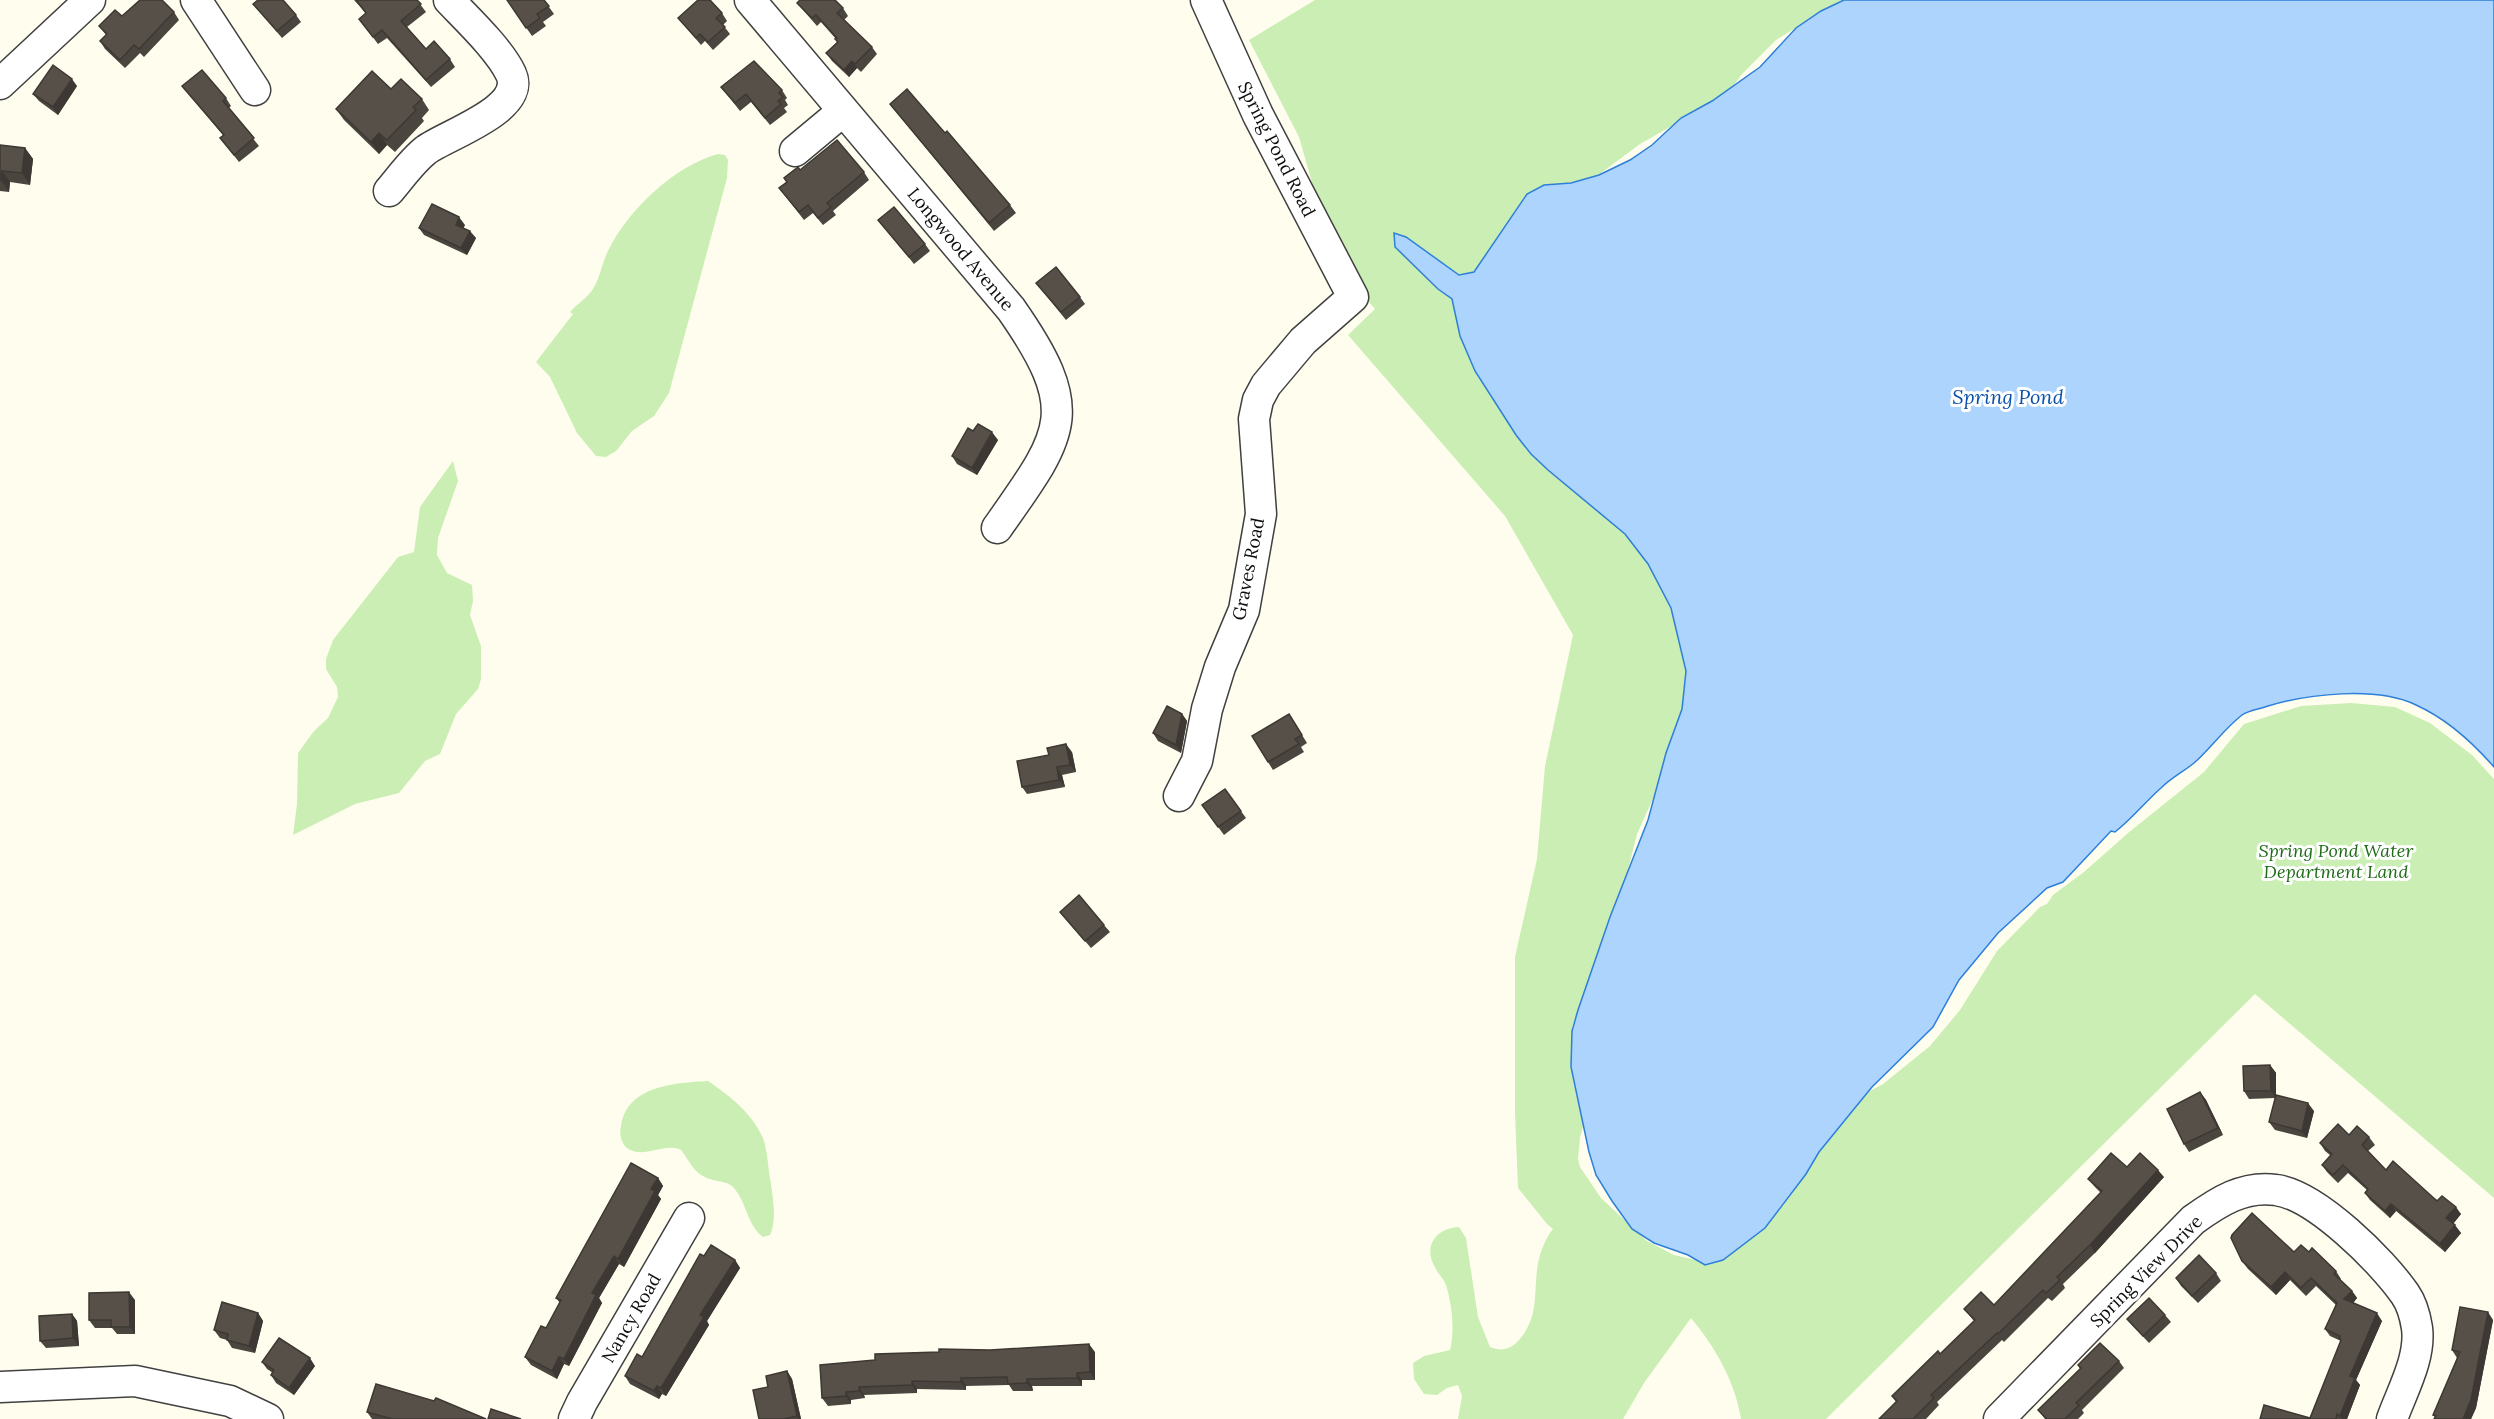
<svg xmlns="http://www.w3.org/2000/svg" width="2494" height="1419" viewBox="0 0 2494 1419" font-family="Lora,serif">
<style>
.green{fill:#caeeb3}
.water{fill:#add4fc;stroke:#2d7fda;stroke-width:1.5}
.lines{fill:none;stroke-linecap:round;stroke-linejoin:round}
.minor-casing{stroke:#414141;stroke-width:33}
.minor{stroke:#fff;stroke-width:30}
.wall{fill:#4b453f}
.shaded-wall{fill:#3d3833}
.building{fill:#575049;stroke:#3d3833;stroke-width:1.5}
.labels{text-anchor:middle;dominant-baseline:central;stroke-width:6;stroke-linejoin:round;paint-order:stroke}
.street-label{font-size:18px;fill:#0e0e0e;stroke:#fff}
.park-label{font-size:18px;font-style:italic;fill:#1e6c17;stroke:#fff}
.water-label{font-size:20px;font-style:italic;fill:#0a51ac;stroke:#fff}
</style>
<rect width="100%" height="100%" fill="#fffeee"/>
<g class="green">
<path d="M 1315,0 L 1852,0 L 1821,18 L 1802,24 L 1776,40 L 1743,73 L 1726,95 L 1640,144 L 1593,179 L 1676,573 L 1689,689 L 1671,759 L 1637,834 L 1623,889 L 1612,912 L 1604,941 L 1572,1027 L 1572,1044 L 1586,1117 L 1580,1137 L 1578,1159 L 1580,1167 L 1601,1198 L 1647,1241 L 1674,1255 L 1700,1261 L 1812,1156 L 1864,1094 L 1883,1084 L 1930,1046 L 1960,1010 L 1997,951 L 2040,907 L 2047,904 L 2053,895 L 2084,872 L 2128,833 L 2204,772 L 2244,724 L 2301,706 L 2351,703 L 2395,707 L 2430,723 L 2472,755 L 2494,779 L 2494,1198 L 2255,994 L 1826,1419 L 1741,1419 C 1735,1381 1715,1347 1691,1318 L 1644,1383 L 1623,1419 L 1458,1419 L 1462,1396 L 1458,1385 L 1447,1388 L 1437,1395 L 1424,1394 L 1414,1379 L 1413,1363 L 1424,1356 L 1450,1350 C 1455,1330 1452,1305 1446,1285 C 1444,1279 1439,1275 1436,1269 C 1422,1248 1435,1228 1459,1227 L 1466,1238 L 1478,1317 L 1490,1347 C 1502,1352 1511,1349 1519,1340 C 1540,1316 1533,1292 1538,1263 C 1541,1250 1545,1239 1553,1229 L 1547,1224 L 1518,1188 L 1515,1112 L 1515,957 L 1537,859 L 1545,766 L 1573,635 L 1505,516 L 1348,335 L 1375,309 L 1335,263 L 1299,137 L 1249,40 Z"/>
<path d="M 718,154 L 725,155 L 728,160 L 727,178 L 669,393 L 654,416 L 632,431 L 616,451 L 606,457 L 596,456 L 577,433 L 550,377 L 536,362 L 573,314 L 570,312 C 576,305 584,300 590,293 C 600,281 601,265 608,251 C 628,210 674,166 718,154 Z"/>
<path d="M 453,461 L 458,481 L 438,538 L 437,555 L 447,573 L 472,585 L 473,601 L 470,615 L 481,646 L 481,679 L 478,689 L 456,714 L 440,754 L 425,761 L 399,793 L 355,804 L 293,835 L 297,804 L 298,753 L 314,731 L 328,718 L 338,697 L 337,687 L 326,669 L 326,659 L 333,640 L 398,557 L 414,552 L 420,507 Z"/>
<path d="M 708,1081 C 730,1096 752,1113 763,1138 C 768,1152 768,1170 771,1184 C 773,1200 777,1220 770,1235 L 763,1237 C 746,1224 747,1201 732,1186 C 726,1181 718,1182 710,1179 C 695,1175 690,1162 681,1150 C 664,1142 643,1160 627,1148 C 621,1143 619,1134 621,1126 C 627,1085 676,1083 708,1081 Z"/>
</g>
<path class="water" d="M 1844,0 L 2494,0 L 2494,767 C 2473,743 2445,718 2416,705 C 2376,686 2308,694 2268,706 C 2260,709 2249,710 2242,715 C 2224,729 2211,748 2194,763 C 2183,772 2171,778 2161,788 C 2145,802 2132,819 2115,832 L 2111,831 L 2063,882 L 2047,888 L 1998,933 L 1959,980 L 1933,1027 L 1872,1087 L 1854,1109 L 1819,1152 L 1806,1174 L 1765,1228 L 1723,1260 L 1705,1265 L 1688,1255 L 1654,1243 L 1632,1229 L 1612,1201 L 1596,1175 L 1589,1152 L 1571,1067 L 1572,1031 L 1578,1010 L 1610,917 L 1648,820 L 1666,753 L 1682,709 L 1686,671 L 1671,608 L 1648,564 L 1625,534 L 1548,470 L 1531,454 L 1516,435 L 1475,371 L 1460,336 L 1452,299 L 1438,289 L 1395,247 L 1394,233 L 1406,237 L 1459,275 L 1474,272 L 1527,194 L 1544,185 L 1571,183 L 1599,175 L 1630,160 L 1652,145 L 1681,118 L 1712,101 L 1760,67 L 1796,28 L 1821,11 Z"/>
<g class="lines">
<defs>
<g id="minor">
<path d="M 196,0 L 255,90"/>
<path d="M 750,0 L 1011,309 C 1083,412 1064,433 997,528"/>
<path d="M 0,84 L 90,0"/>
<path d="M 795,151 L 843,111"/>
<path d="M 389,191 C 401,177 412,161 426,150 C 448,134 527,109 511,74 C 500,50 467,19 449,0"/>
<path d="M 1179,796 L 1197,761 L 1207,709 L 1220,667 L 1244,610 L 1261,514 L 1254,419 L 1258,400 L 1266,385 L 1303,341 L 1353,297 L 1258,115 L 1206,0"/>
<path d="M 0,1387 L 135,1381 L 230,1401 L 268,1419"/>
<path d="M 574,1419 L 582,1402 L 689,1218"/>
<path d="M 1999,1419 L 2193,1220 C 2218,1202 2244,1185 2276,1190 C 2316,1195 2382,1261 2405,1294 C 2412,1304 2415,1315 2417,1328 C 2421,1358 2402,1391 2392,1419"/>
</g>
</defs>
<use href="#minor" class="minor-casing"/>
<use href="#minor" class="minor"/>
</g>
<g class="wall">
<path d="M 354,0 L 417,0 L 426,12 L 407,27 L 426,49 L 450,59 L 455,67 L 431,87 L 387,38 L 378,44 L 359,19 L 366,13 Z"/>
<path d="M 507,0 L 544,0 L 554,14 L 543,22 L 546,26 L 532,36 Z"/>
<path d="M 797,3 L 843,8 L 848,16 L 844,20 L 872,47 L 877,54 L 861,72 L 857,68 L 849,77 L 832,61 L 826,53 L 837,42 L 835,39 L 836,39 L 821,22 L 817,26 L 803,10 Z"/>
<path d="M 253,4 L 296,15 L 301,22 L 282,38 L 259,11 Z"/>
<path d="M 174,12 L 179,20 L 144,57 L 140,53 L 125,68 L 105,49 L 100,41 L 106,35 L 99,26 L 122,16 Z"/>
<path d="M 722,13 L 727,21 L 723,25 L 730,34 L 713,50 L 705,41 L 701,45 L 684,25 L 678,18 Z"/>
<path d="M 77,86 L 58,115 L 39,101 L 33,94 Z"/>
<path d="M 182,86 L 226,98 L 231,106 L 229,108 L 259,146 L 239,162 L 220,138 L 223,135 Z"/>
<path d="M 721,87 L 782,90 L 787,98 L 785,100 L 788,105 L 784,108 L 787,112 L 770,125 L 751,102 L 740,111 Z"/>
<path d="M 391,89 L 422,99 L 429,110 L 422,118 L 424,121 L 395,152 L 387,145 L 379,154 L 344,120 L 336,109 Z"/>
<path d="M 890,104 L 945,133 L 1010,205 L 1016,213 L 994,231 Z"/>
<path d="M 0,145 L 25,148 L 33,159 L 30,185 L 10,182 L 9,192 L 0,191 Z"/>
<path d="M 800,170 L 864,172 L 869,180 L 833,211 L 836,215 L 823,225 L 813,213 L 804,220 L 779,188 L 787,182 L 784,178 Z"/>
<path d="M 878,220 L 925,244 L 930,251 L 914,264 Z"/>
<path d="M 465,225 L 463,228 L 476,238 L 467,255 L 424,235 L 419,228 Z"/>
<path d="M 1036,283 L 1080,297 L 1085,304 L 1066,320 Z"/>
<path d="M 973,431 L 998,440 L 977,475 L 957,464 L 952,456 Z"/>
<path d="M 1182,714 L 1187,721 L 1181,753 L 1158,741 L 1153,733 Z"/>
<path d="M 1294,722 L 1307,743 L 1301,747 L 1304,752 L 1273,770 L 1268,762 Z"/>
<path d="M 1072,752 L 1076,772 L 1062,775 L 1065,787 L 1027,794 L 1022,787 Z"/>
<path d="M 1225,789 L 1246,818 L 1224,835 L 1202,805 Z"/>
<path d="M 1060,912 L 1104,925 L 1110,932 L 1091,948 Z"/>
<path d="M 2270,1065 L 2276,1073 L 2276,1095 L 2314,1111 L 2307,1138 L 2275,1130 L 2269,1122 L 2275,1098 L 2249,1099 L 2244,1091 Z"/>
<path d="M 2200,1092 L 2206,1100 L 2223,1135 L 2189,1152 L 2184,1144 Z"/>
<path d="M 2349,1135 L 2369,1137 L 2375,1145 L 2368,1151 L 2386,1170 L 2461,1214 L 2453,1224 L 2461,1233 L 2445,1252 L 2396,1211 L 2390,1218 L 2370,1200 L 2365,1193 L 2367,1190 L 2348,1173 L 2338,1183 L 2327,1172 L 2322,1165 L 2330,1155 L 2325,1151 L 2320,1143 Z"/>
<path d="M 2127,1167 L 2164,1177 L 2095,1253 L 2063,1284 L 2065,1288 L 2052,1301 L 2048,1298 L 2004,1342 L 2002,1340 L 1937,1402 L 1939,1405 L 1926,1419 L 1879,1419 L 1896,1402 L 1892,1396 L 1940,1354 L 1974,1321 L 1964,1309 L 1994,1305 L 2101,1193 L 2094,1186 L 2088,1179 Z"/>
<path d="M 658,1178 L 663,1186 L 658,1195 L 661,1199 L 624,1267 L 619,1264 L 599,1298 L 602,1303 L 569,1366 L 564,1364 L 557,1379 L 531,1365 L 525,1357 L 546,1328 L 560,1303 L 556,1298 Z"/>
<path d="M 2294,1252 L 2309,1252 L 2336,1271 L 2341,1279 L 2340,1280 L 2352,1291 L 2357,1298 L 2353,1303 L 2382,1321 L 2356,1380 L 2360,1385 L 2347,1419 L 2260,1419 L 2310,1418 L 2341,1341 L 2330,1336 L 2325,1329 L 2336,1305 L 2316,1286 L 2306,1296 L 2290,1280 L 2276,1295 L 2248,1269 L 2242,1261 Z"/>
<path d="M 704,1256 L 735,1260 L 740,1268 L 707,1321 L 709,1325 L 666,1396 L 662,1394 L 659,1399 L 630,1384 L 625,1376 L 642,1357 Z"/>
<path d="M 2216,1273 L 2221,1281 L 2198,1303 L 2181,1286 L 2176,1278 Z"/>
<path d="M 135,1300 L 135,1334 L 117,1334 L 112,1328 L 95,1328 L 89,1320 Z"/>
<path d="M 258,1313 L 263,1321 L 255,1353 L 232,1348 L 227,1340 L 220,1338 L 214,1330 Z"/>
<path d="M 72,1314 L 77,1321 L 79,1346 L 46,1348 L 40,1341 Z"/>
<path d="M 2165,1315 L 2171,1322 L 2149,1343 L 2133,1326 L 2127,1319 Z"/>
<path d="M 2493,1320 L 2476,1408 L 2471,1419 L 2434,1419 L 2435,1417 L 2433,1415 L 2457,1358 L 2452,1350 Z"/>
<path d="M 1095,1352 L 1095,1380 L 1082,1380 L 1082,1386 L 1032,1386 L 1033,1391 L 1013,1391 L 1009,1385 L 966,1386 L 966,1390 L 917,1389 L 917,1393 L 864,1395 L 865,1398 L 851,1400 L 851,1404 L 828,1406 L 822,1398 L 875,1360 Z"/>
<path d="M 2119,1361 L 2124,1368 L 2082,1410 L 2084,1413 L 2078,1419 L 2045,1419 L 2038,1410 L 2080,1369 L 2078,1365 Z"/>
<path d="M 262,1362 L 315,1366 L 294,1395 L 276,1383 L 271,1375 L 273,1373 L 267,1369 Z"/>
<path d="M 787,1371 L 792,1379 L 801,1419 L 759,1419 L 768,1387 Z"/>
<path d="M 367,1412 L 486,1419 L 372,1419 Z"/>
</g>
<g class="shaded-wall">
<path d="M 852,61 L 857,68 L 849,77 L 844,70 Z"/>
<path d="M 72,79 L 77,86 L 58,115 L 53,107 Z"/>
<path d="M 379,133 L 387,145 L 379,154 L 371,142 Z"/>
<path d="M 25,148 L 33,159 L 30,185 L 22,173 Z"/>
<path d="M 2,171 L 10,182 L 9,192 L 1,180 Z"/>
<path d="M 459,217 L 465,225 L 461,232 L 456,225 Z"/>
<path d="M 470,231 L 476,238 L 467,255 L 461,248 Z"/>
<path d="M 992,432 L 998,440 L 977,475 L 972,468 Z"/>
<path d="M 1182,714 L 1187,721 L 1181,753 L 1176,745 Z"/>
<path d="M 1066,744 L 1072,752 L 1076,772 L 1070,765 Z"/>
<path d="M 1057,767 L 1062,775 L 1065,787 L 1059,780 Z"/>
<path d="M 2270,1065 L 2276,1073 L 2276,1098 L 2271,1091 Z"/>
<path d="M 2200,1092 L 2206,1100 L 2223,1135 L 2218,1128 Z"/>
<path d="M 2308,1103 L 2314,1111 L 2307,1138 L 2302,1131 Z"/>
<path d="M 2158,1170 L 2164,1177 L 2095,1253 L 2090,1245 Z"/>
<path d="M 658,1178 L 663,1186 L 658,1195 L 661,1199 L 624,1267 L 618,1259 L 651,1189 Z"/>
<path d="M 2391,1204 L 2396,1211 L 2390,1218 L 2385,1211 Z"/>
<path d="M 2456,1207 L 2461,1214 L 2452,1225 L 2446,1218 Z"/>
<path d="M 2455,1225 L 2461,1233 L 2445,1252 L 2440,1244 Z"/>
<path d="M 614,1256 L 619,1264 L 599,1298 L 602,1303 L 569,1366 L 564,1359 L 592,1293 Z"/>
<path d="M 735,1260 L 740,1268 L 707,1321 L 709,1325 L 666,1396 L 661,1388 L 700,1315 Z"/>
<path d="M 2285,1272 L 2290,1280 L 2276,1295 L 2271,1287 Z"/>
<path d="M 2352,1291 L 2357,1298 L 2350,1307 L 2344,1299 Z"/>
<path d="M 129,1292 L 135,1300 L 135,1334 L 130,1327 Z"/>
<path d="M 2488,1312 L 2493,1320 L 2476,1408 L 2471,1419 L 2463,1419 Z"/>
<path d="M 258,1313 L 263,1321 L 255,1353 L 249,1346 Z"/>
<path d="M 2377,1313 L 2382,1321 L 2356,1380 L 2360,1385 L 2347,1419 L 2343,1419 L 2340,1416 L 2350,1376 Z"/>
<path d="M 72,1314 L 77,1321 L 79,1346 L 73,1338 Z"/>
<path d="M 1089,1344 L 1095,1352 L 1095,1380 L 1090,1372 Z"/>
<path d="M 559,1357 L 564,1364 L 557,1379 L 552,1371 Z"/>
<path d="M 310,1358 L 315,1366 L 294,1395 L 289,1388 Z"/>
<path d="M 787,1371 L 792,1379 L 801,1419 L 798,1419 L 797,1416 Z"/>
<path d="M 1077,1373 L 1082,1380 L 1082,1386 L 1077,1378 Z"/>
<path d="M 961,1378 L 966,1386 L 966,1390 L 961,1382 Z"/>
<path d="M 1027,1379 L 1032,1386 L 1033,1391 L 1027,1383 Z"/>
<path d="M 912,1381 L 917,1389 L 917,1393 L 912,1385 Z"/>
<path d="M 657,1386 L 662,1394 L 659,1399 L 654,1391 Z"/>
<path d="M 859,1387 L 864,1395 L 865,1398 L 859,1391 Z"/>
<path d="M 846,1392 L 851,1400 L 851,1404 L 846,1396 Z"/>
</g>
<g class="building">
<path d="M 140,0 L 162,0 L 174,12 L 139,49 L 134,45 L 120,60 L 100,41 L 107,34 L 99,26 L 115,10 L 122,16 Z"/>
<path d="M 258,0 L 283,0 L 296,15 L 277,31 L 253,4 Z"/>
<path d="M 356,0 L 417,0 L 421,4 L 401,21 L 426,49 L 434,41 L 450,59 L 426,80 L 382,30 L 373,37 L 359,19 L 366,13 Z"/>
<path d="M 507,0 L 544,0 L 549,6 L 537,14 L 540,18 L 526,28 Z"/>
<path d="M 698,0 L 710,0 L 722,13 L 716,18 L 725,27 L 708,42 L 700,34 L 696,38 L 678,18 Z"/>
<path d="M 800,0 L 835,0 L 843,8 L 837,13 L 872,47 L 855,64 L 852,61 L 844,70 L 826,53 L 838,42 L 835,39 L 837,38 L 816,15 L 812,18 L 797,3 Z"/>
<path d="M 754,61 L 782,90 L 779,93 L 783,97 L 778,101 L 781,104 L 765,118 L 746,94 L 735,103 L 721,87 Z"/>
<path d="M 53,65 L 72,79 L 53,107 L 33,94 Z"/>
<path d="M 202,70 L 226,98 L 223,101 L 254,138 L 234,155 L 220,138 L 224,135 L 182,86 Z"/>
<path d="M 372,71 L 391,89 L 401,79 L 422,99 L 413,107 L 416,110 L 387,140 L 379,133 L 371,142 L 336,109 Z"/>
<path d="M 907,89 L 945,133 L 947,131 L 1010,205 L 989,223 L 890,104 Z"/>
<path d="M 837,140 L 864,172 L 827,203 L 831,207 L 818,218 L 808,205 L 799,212 L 779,188 L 787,182 L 784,178 L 798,167 L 800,170 Z"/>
<path d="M 0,145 L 25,148 L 22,173 L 2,171 L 1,180 L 0,180 Z"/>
<path d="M 432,204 L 459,217 L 456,225 L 470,231 L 461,248 L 419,228 Z"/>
<path d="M 894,207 L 925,244 L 909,257 L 878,220 Z"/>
<path d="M 1056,267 L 1080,297 L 1061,312 L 1036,283 Z"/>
<path d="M 978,424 L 992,432 L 972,468 L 952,456 L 968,428 L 973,431 Z"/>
<path d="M 1167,706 L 1182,714 L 1176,745 L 1153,733 Z"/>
<path d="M 1289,714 L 1302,735 L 1295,739 L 1299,744 L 1268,762 L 1252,736 Z"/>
<path d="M 1066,744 L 1070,765 L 1057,767 L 1059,780 L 1022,787 L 1017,761 L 1049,755 L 1047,748 Z"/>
<path d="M 1225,789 L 1241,811 L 1218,827 L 1202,805 Z"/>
<path d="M 1079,895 L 1104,925 L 1085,941 L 1060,912 Z"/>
<path d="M 2270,1065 L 2271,1091 L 2244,1091 L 2243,1066 Z"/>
<path d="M 2200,1092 L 2218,1128 L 2184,1144 L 2167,1109 Z"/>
<path d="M 2276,1095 L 2308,1103 L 2302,1131 L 2269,1122 Z"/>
<path d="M 2338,1124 L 2349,1135 L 2357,1126 L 2369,1137 L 2362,1145 L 2386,1170 L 2393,1161 L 2437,1201 L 2442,1196 L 2456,1207 L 2446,1218 L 2455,1225 L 2440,1244 L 2391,1204 L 2385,1211 L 2365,1193 L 2368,1189 L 2343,1165 L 2333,1175 L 2322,1165 L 2332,1154 L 2320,1143 Z"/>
<path d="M 2111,1153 L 2127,1167 L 2140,1153 L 2158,1170 L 2090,1245 L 2057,1277 L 2060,1280 L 2046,1293 L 2043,1290 L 1998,1334 L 1997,1333 L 1931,1395 L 1934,1398 L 1913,1419 L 1879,1419 L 1897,1401 L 1892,1396 L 1938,1351 L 1940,1354 L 1975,1320 L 1964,1309 L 1981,1292 L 1994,1305 L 2102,1191 L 2088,1179 Z"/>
<path d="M 631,1163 L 658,1178 L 651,1189 L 655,1191 L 618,1259 L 614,1256 L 592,1293 L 596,1295 L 564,1359 L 559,1357 L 552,1371 L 525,1357 L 541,1326 L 546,1328 L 561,1300 L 556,1298 Z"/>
<path d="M 2252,1213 L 2294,1252 L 2301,1245 L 2309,1252 L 2312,1248 L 2336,1271 L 2334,1274 L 2352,1291 L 2344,1299 L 2377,1313 L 2350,1376 L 2355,1378 L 2340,1416 L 2337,1414 L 2336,1419 L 2260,1419 L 2264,1405 L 2310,1418 L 2341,1340 L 2339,1338 L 2340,1336 L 2325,1329 L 2337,1303 L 2311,1278 L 2301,1288 L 2285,1272 L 2271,1287 L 2242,1261 L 2231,1238 L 2232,1235 Z"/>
<path d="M 711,1245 L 735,1260 L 700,1315 L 704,1317 L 661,1388 L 657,1386 L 654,1391 L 625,1376 L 637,1354 L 642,1357 L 700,1254 L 704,1256 Z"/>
<path d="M 2199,1255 L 2216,1273 L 2192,1296 L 2176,1278 Z"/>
<path d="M 129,1292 L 130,1327 L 111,1327 L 111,1320 L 89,1320 L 89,1293 Z"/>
<path d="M 2149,1298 L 2165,1315 L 2143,1336 L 2127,1319 Z"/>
<path d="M 222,1302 L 258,1313 L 249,1346 L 227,1340 L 228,1334 L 214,1330 Z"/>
<path d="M 2460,1307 L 2488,1312 L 2471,1400 L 2463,1419 L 2434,1419 L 2436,1416 L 2433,1415 L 2460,1352 L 2452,1350 Z"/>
<path d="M 72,1314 L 73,1338 L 40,1341 L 39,1316 Z"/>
<path d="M 279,1338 L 310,1358 L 289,1388 L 271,1375 L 274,1370 L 262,1362 Z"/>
<path d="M 2100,1343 L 2119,1361 L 2076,1403 L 2079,1405 L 2065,1419 L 2047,1419 L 2038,1410 L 2081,1368 L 2078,1365 Z"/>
<path d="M 1089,1344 L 1090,1372 L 1077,1373 L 1077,1378 L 1027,1379 L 1027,1383 L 1008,1384 L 1007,1377 L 961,1378 L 961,1382 L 912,1381 L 912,1385 L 859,1387 L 859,1391 L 846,1392 L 846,1396 L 822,1398 L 820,1365 L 875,1360 L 875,1354 L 939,1352 L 939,1349 L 990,1350 Z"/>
<path d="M 787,1371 L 797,1416 L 784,1419 L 759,1419 L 753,1390 L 768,1387 L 766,1376 Z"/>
<path d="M 376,1384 L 434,1401 L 436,1398 L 486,1419 L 392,1419 L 367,1412 Z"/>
<path d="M 491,1409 L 521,1419 L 488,1419 Z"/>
</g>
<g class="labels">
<g class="street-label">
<text transform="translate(1277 149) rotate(63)">Spring Pond Road</text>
<text transform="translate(961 249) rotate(50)">Longwood Avenue</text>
<text transform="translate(1248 569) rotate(-79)">Graves Road</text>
<text transform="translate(2146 1271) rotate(-45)">Spring View Drive</text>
<text transform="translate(631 1318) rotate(-60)">Nancy Road</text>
</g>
<g class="park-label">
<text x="2336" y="850">Spring Pond Water<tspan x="2336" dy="21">Department Land</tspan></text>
</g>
<g class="water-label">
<text x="2008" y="396">Spring Pond</text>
</g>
</g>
</svg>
